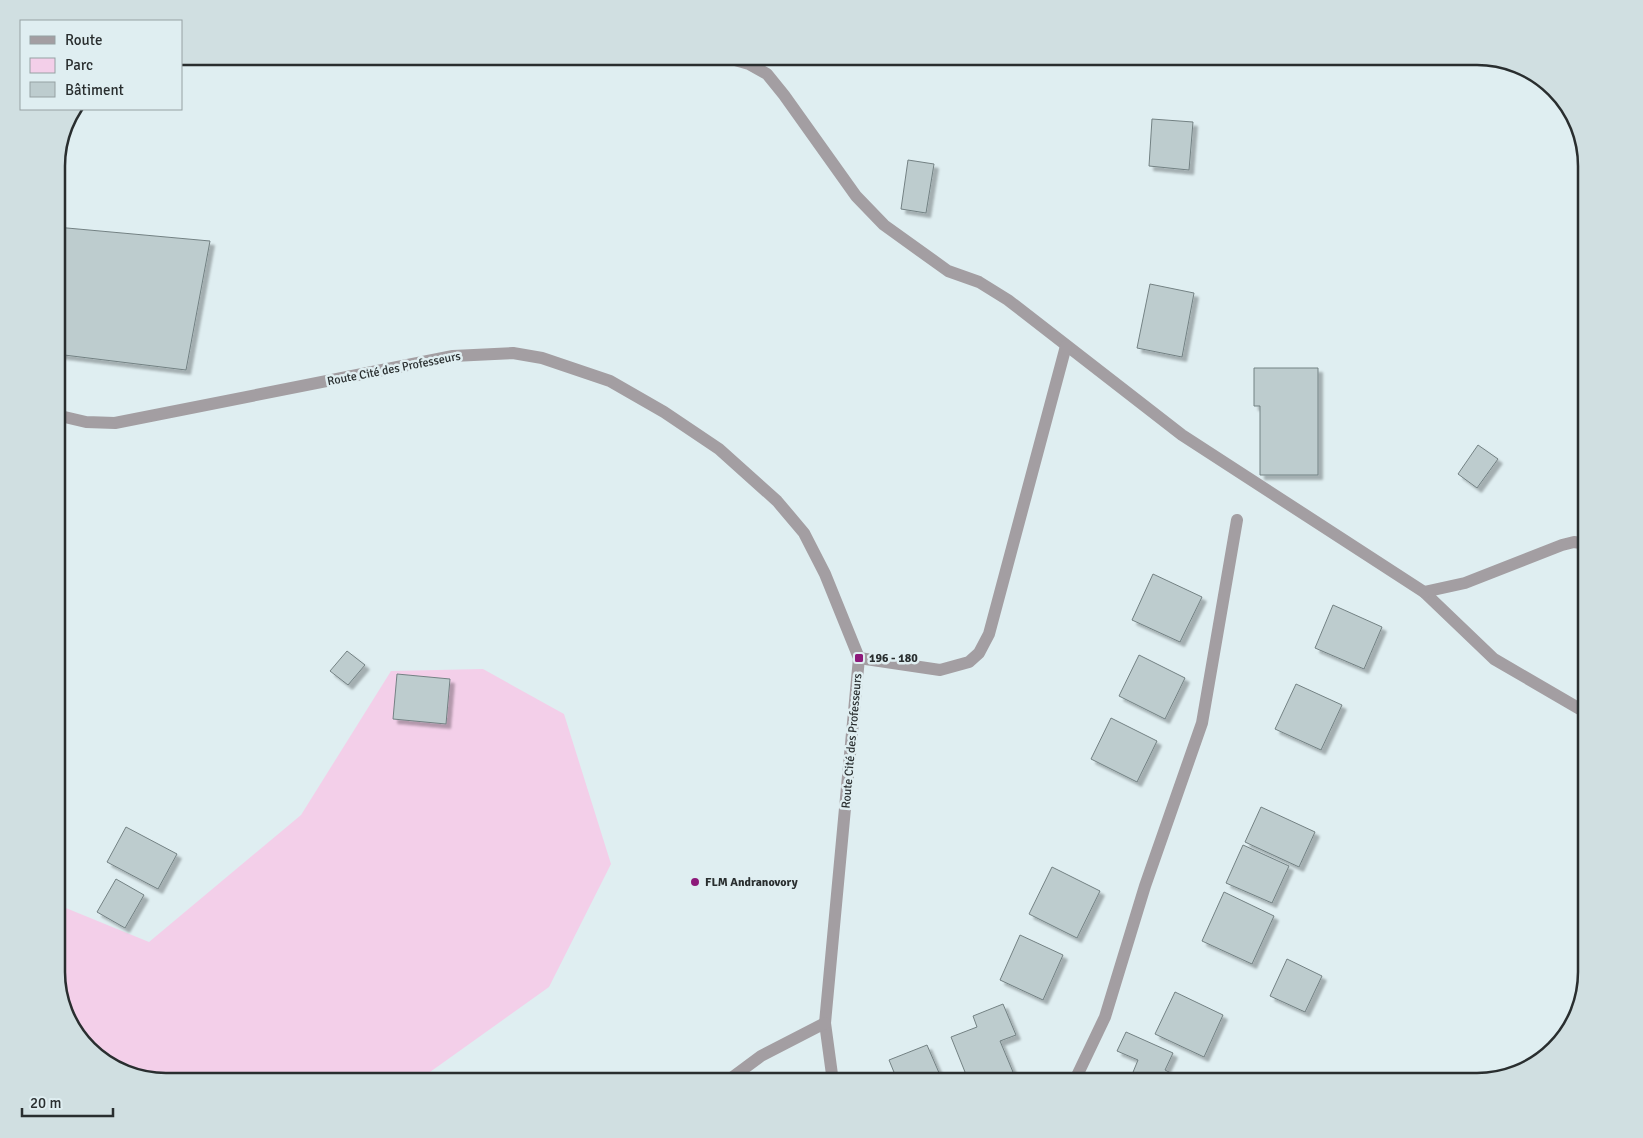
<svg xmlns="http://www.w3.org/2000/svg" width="1643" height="1138" viewBox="0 0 1643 1138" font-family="Signika,sans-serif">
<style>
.green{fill:#f3cfe9}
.building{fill:#bdccce;stroke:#738183;filter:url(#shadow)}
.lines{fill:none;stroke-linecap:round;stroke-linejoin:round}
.minor{stroke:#a39ea2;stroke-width:12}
.poi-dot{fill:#8d197a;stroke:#dfeef1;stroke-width:2}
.labels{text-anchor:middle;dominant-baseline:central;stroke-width:5;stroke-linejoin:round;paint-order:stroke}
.street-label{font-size:12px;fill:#292e2f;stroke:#dfeef1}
.poi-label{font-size:12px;font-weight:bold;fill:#292e2f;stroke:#dfeef1;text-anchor:start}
.rim{fill:none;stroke:#292e2f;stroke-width:2.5}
</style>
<defs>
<filter id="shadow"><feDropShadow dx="4.5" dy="4.5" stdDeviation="1" flood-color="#0004"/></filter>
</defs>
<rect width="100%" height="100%" fill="#dfeef1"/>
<path class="green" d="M 483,669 L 564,714 L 611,864 L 549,987 L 416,1082 L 166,1082 L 105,1063 L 71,1027 L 56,979 L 56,904 L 149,942 L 301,815 L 391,671 Z"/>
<g class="building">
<path d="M 1152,119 L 1193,122 L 1189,170 L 1149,166 Z"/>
<path d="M 908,160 L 934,164 L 926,213 L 901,209 Z"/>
<path d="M 56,227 L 210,241 L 186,370 L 56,354 Z"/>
<path d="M 1150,284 L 1194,293 L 1182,357 L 1137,348 Z"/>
<path d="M 1254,368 L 1318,368 L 1318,475 L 1260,475 L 1260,406 L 1254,406 Z"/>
<path d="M 1478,445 L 1498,459 L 1477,488 L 1458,474 Z"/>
<path d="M 1153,574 L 1202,597 L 1180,642 L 1132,620 Z"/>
<path d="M 1333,605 L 1382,627 L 1364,669 L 1315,648 Z"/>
<path d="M 347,651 L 365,665 L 348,685 L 330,671 Z"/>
<path d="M 1139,655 L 1185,678 L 1165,719 L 1119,696 Z"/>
<path d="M 397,674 L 450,679 L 446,724 L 393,719 Z"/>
<path d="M 1296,684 L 1342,705 L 1321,750 L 1275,729 Z"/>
<path d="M 1111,718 L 1157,741 L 1137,782 L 1091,759 Z"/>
<path d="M 1261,807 L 1315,832 L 1299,867 L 1245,842 Z"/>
<path d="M 126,827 L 177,854 L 158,889 L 107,862 Z"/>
<path d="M 1243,845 L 1289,866 L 1272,903 L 1226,883 Z"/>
<path d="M 1052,867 L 1100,891 L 1077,938 L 1029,914 Z"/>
<path d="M 116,879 L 144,895 L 125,928 L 97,912 Z"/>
<path d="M 1224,892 L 1274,916 L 1252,964 L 1202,941 Z"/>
<path d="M 1020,935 L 1063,955 L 1043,1000 L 1000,980 Z"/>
<path d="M 1287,959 L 1322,976 L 1305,1012 L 1270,996 Z"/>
<path d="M 1175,992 L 1223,1015 L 1204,1057 L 1155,1034 Z"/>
<path d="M 1003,1004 L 1016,1035 L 1000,1041 L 1013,1072 L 987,1082 L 969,1082 L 951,1037 L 977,1027 L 973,1016 Z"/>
<path d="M 1126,1032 L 1173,1053 L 1165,1070 L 1189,1082 L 1129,1082 L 1138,1060 L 1117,1051 Z"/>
<path d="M 927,1045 L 943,1082 L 898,1082 L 889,1060 Z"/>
</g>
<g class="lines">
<g class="minor">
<path d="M 721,56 L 749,64 L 767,74 L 784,95 L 856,196 L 884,225 L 948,271 L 979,282 L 1008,300 L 1182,435 L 1424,592 L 1494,659 L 1585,712"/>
<path d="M 56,415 L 86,422 L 115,423 L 453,356 L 513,353 L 542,358 L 610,381 L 664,412 L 719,449 L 777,501 L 804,533 L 825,574 L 859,658 L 825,1023 L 833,1082"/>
<path d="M 1424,592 L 1465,583 L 1562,545 L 1574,542 L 1587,544"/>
<path d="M 859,658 L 940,670 L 969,662 L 979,653 L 989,634 L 1066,346"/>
<path d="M 726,1082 L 761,1056 L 825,1023"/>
<path d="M 1074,1082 L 1105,1017 L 1145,886 L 1202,723 L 1237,520"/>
</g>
</g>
<g class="poi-dot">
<rect x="854" y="653" width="10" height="10" rx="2.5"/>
<circle cx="695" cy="882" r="5"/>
</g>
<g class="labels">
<g class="street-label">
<text transform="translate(394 369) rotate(-11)">Route Cité des Professeurs</text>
<text transform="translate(852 741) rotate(-85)">Route Cité des Professeurs</text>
</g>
<g class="poi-label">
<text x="869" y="658">196 - 180</text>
<text x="705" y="882">FLM Andranovory</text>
</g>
</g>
<path d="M0 0H1643V1138H0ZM166 65H1477A101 101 0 0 1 1578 166V972A101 101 0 0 1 1477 1073H166A101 101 0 0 1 65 972V166A101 101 0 0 1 166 65Z" fill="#d0dfe1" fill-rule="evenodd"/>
<path class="rim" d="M166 65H1477A101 101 0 0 1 1578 166V972A101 101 0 0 1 1477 1073H166A101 101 0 0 1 65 972V166A101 101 0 0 1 166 65Z"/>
<rect x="20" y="20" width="162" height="90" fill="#dfeef1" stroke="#96a1a3"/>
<rect x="30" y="36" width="25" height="8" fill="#a39ea2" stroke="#96a1a3"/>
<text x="65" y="45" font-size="15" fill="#292e2f">Route</text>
<rect x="30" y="58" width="25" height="15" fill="#f3cfe9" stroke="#96a1a3"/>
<text x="65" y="70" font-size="15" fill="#292e2f">Parc</text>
<rect x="30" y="82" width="25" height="15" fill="#bdccce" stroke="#96a1a3"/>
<text x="65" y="95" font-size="15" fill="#292e2f">Bâtiment</text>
<path d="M22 1108v8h91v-8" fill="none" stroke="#292e2f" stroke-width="2.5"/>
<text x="30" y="1108" font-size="15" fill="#292e2f" stroke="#dfeef1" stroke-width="4" paint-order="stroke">20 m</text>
</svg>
